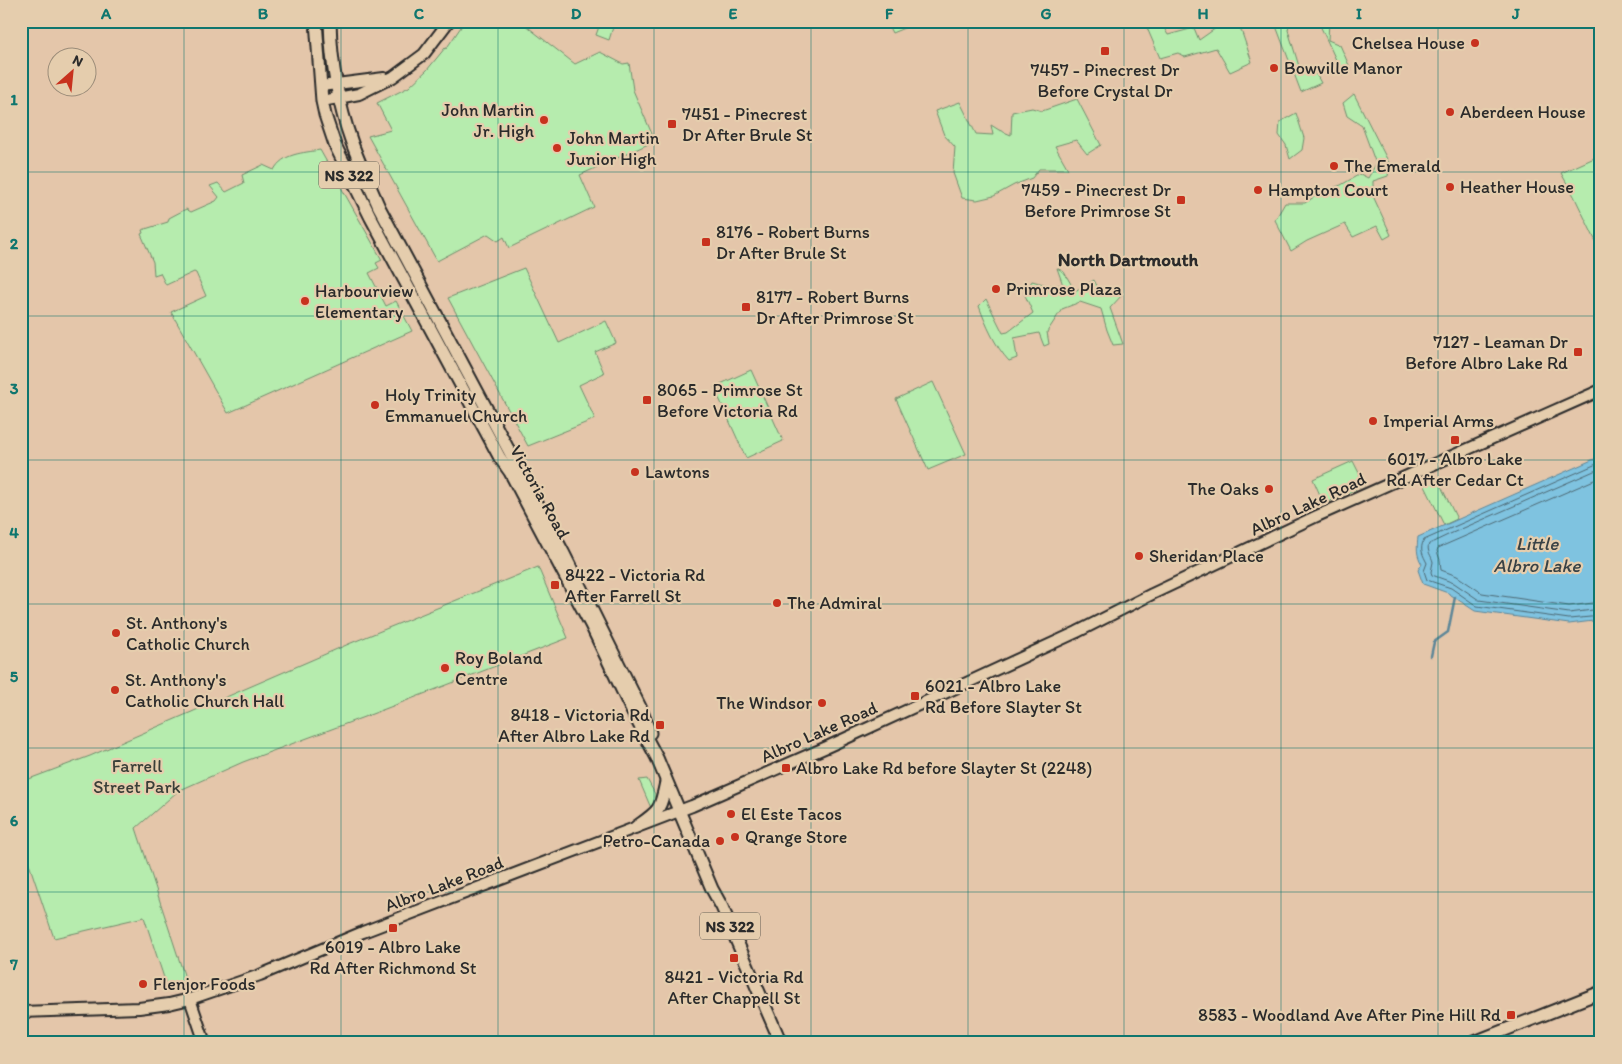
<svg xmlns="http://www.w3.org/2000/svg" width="1622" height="1064" viewBox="0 0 1622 1064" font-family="Itim,sans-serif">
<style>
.green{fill:#b6ecae;stroke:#708c6c}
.water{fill:#7fc3e0;stroke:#5d8698}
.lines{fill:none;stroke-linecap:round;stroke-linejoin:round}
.shore{stroke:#4d6873;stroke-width:1}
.stream{stroke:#5d8698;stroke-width:2.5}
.secondary-casing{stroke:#2b2b2b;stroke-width:14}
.primary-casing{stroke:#2b2b2b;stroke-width:15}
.secondary{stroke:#e5cdad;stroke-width:10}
.primary{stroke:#e5cdad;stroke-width:11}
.grid{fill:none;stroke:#0f766e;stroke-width:1;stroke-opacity:0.55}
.poi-dot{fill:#c8321e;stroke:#e5cdad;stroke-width:2}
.labels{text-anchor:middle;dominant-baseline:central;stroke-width:4.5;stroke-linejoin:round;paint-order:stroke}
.shield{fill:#e5cdad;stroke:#635c52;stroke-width:1}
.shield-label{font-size:16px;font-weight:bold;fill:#2b2b2b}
.poi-label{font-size:18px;fill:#2b2b2b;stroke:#e5cdad;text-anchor:start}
.street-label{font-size:18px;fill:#2b2b2b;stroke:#e5cdad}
.park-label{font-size:18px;fill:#393e38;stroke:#e5cdad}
.neighbourhood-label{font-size:19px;font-weight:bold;fill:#2b2b2b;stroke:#e5cdad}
.water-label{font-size:19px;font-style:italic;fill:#384246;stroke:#e5cdad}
.neatline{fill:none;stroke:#0f766e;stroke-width:2}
.grid-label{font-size:16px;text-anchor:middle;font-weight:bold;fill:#0f766e}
</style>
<rect width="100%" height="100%" fill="#e4c6aa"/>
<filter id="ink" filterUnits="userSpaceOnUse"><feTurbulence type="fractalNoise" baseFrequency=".02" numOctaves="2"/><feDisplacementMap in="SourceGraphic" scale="10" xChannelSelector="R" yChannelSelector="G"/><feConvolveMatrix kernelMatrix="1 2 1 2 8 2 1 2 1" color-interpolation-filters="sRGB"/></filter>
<g filter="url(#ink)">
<g class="green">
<path d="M 465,21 L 520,21 L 575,64 L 600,52 L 623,64 L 629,63 L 633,90 L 655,141 L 580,175 L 594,207 L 509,248 L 504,237 L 498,241 L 488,234 L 437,261 L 368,136 L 391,130 L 377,103 L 409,87 L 427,70 L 445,48 L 446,49 Z"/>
<path d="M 601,21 L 614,24 L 609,40 L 596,35 Z"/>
<path d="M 886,21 L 921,21 L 892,33 Z"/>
<path d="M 1144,21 L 1160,21 L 1168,35 L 1194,28 L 1199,40 L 1226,21 L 1251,21 L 1240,27 L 1252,62 L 1230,72 L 1216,48 L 1185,57 L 1178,53 L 1160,58 Z"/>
<path d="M 1285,21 L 1296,21 L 1289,25 L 1288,30 L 1301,73 L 1316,74 L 1321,83 L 1301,92 L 1276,26 Z"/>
<path d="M 1318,21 L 1329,21 L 1328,40 L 1340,45 L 1351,70 L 1343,75 Z"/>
<path d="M 1354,94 L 1390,165 L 1388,176 L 1373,181 L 1373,196 L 1391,235 L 1384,239 L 1377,226 L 1353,237 L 1345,224 L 1307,241 L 1291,251 L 1275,220 L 1285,203 L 1305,203 L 1320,193 L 1341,185 L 1360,174 L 1368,178 L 1376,164 L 1362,126 L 1347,116 L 1343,103 Z"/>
<path d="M 1077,99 L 1101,145 L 1087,154 L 1076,140 L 1055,146 L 1068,169 L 1039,169 L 1032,178 L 1014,185 L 994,196 L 977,200 L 962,198 L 953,173 L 955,147 L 944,135 L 935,111 L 960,102 L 976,134 L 993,135 L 991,125 L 999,130 L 1011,135 L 1012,112 L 1032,108 L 1042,111 Z"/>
<path d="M 1296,113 L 1304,138 L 1302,150 L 1290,159 L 1286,145 L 1279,135 L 1280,122 Z"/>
<path d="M 320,150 L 382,260 L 376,263 L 379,268 L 369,273 L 386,306 L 396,301 L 412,331 L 228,413 L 171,312 L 206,296 L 196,273 L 194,272 L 166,285 L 160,273 L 154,275 L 153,262 L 141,234 L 143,233 L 142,230 L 168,222 L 169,218 L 186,209 L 191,212 L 216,201 L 219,197 L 210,186 L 218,183 L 226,192 L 244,183 L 242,175 L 263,165 L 274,170 C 283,153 303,153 320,150 Z"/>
<path d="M 1601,155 L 1601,252 L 1574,196 L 1561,173 Z"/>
<path d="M 524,268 L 559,343 L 606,321 L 616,343 L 595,352 L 604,373 L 579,385 L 595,419 L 528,446 L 448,298 Z"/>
<path d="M 1057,268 L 1064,272 L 1075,291 L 1094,280 L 1097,286 L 1109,295 L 1122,295 L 1110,308 L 1123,344 L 1113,345 L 1107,330 L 1101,309 L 1080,302 L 1062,309 L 1047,332 L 1049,344 L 1044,346 L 1039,333 L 1014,338 L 1017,358 L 1009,361 C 995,346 986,325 979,306 L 986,299 L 1003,333 L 1008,332 L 1033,313 L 1024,293 L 1032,281 L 1047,285 L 1063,285 Z"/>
<path d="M 751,370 L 783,441 L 746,458 L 714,387 Z"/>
<path d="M 933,382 L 966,454 L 928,470 L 896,399 Z"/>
<path d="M 1353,461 L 1365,485 L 1324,504 L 1313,479 Z"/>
<path d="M 1437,478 L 1457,519 L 1444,525 L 1424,484 Z"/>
<path d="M 538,567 L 568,638 L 372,714 L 243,762 L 178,791 L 136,828 L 187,984 L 168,990 L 144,917 L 54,938 L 21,840 L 21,782 L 90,756 L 351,643 Z"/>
<path d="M 647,779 L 655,794 L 654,805 L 651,808 L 639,780 Z"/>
</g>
<path class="water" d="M 1601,456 L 1601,620 L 1569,624 L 1475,611 L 1448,593 L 1423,584 L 1418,570 L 1422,564 C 1416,555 1417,547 1418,537 Z"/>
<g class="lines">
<g class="shore">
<path d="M 1601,462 L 1424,540 C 1419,549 1423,555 1427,563 L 1424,571 L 1427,580 L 1451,588 L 1477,606 L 1569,619 L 1601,616"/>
<path d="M 1601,468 L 1450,534 L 1429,544 C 1426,551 1432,556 1433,562 L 1431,572 L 1432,575 L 1454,583 L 1479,600 L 1569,613 L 1601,609"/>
<path d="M 1601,477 L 1438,548 L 1437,551 L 1440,560 L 1441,570 L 1457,576 L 1482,593 L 1569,606 L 1601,602"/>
</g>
<path class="stream" d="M 1431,656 L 1434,642 L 1448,632 L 1455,597"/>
<defs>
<g id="secondary">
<path d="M 321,86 L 384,78"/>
<path d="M 322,101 L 359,94 L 393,77 L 424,54 L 449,21"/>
<path d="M 190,999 L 205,1043"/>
<path d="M 21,1012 L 139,1008 L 169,1004 L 190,999 L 260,975 L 363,932 L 692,806 L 829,746 L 960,686 L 1077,632 L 1152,594 L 1317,516 L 1601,390"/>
</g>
<g id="primary">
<path d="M 316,21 L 322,101 L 325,115 L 335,145 L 371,218 L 500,458 L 510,472 L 591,625 L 633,713 L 657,758 L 712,889 L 722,907 L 781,1043"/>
<path d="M 330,21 C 331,62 338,104 352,143 C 360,165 370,186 379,207 L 563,552 L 641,709 L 650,733"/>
<path d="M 636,827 C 660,810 660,811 666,782"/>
<path d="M 1472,1043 L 1601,992"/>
</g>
</defs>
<use href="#secondary" class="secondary-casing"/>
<use href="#primary" class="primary-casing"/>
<use href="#secondary" class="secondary"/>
<use href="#primary" class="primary"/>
</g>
</g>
<path class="grid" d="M 184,21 L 184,1043M 341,21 L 341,1043M 498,21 L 498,1043M 654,21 L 654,1043M 811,21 L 811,1043M 968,21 L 968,1043M 1124,21 L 1124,1043M 1281,21 L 1281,1043M 1438,21 L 1438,1043M 21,172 L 1601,172M 21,316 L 1601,316M 21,460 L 1601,460M 21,604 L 1601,604M 21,748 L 1601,748M 21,892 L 1601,892"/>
<g class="poi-dot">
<circle cx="1475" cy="43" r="5"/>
<rect x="1100" y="46" width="10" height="10" rx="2.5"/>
<circle cx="1274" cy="68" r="5"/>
<circle cx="1450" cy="112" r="5"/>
<circle cx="544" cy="120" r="5"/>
<rect x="667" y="119" width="10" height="10" rx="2.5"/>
<circle cx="557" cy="148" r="5"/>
<circle cx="1334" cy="166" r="5"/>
<circle cx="1450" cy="187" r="5"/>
<circle cx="1258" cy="190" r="5"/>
<rect x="1176" y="195" width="10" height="10" rx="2.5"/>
<rect x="701" y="237" width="10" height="10" rx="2.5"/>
<circle cx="996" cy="289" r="5"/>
<circle cx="305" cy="301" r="5"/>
<rect x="741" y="302" width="10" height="10" rx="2.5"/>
<rect x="1573" y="347" width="10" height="10" rx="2.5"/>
<rect x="642" y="395" width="10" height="10" rx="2.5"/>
<circle cx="375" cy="405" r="5"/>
<circle cx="1373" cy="421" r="5"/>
<rect x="1450" y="435" width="10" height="10" rx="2.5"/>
<circle cx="635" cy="472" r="5"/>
<circle cx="1269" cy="489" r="5"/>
<circle cx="1139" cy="556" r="5"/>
<rect x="550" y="580" width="10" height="10" rx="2.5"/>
<circle cx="777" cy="603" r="5"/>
<circle cx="116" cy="633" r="5"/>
<circle cx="445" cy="668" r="5"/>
<circle cx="115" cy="690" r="5"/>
<rect x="910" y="691" width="10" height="10" rx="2.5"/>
<circle cx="822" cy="703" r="5"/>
<rect x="655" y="720" width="10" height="10" rx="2.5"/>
<rect x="781" y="763" width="10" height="10" rx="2.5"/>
<circle cx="731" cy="814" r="5"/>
<circle cx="735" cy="837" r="5"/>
<circle cx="720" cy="841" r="5"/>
<rect x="388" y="923" width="10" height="10" rx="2.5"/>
<rect x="729" y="953" width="10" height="10" rx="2.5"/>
<circle cx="143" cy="984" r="5"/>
<rect x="1506" y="1010" width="10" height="10" rx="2.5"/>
</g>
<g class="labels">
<g class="shield">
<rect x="319" y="161.5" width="60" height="27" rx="4"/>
<rect x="700" y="912.5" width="60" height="27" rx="4"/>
</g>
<g class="shield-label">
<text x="349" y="175">NS 322</text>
<text x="730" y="926">NS 322</text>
</g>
<g class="poi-label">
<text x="1465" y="43" text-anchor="end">Chelsea House</text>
<text x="1284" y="68">Bowville Manor</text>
<text x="1105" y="70" text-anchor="middle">7457 - Pinecrest Dr<tspan x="1105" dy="21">Before Crystal Dr</tspan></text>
<text x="534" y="110" text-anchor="end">John Martin<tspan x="534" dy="21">Jr. High</tspan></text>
<text x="1460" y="112">Aberdeen House</text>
<text x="682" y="114">7451 - Pinecrest<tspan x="682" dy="21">Dr After Brule St</tspan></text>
<text x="567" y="138">John Martin<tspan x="567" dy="21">Junior High</tspan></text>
<text x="1344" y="166">The Emerald</text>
<text x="1460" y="187">Heather House</text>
<text x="1171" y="190" text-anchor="end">7459 - Pinecrest Dr<tspan x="1171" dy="21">Before Primrose St</tspan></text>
<text x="1268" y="190">Hampton Court</text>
<text x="716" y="232">8176 - Robert Burns<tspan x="716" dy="21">Dr After Brule St</tspan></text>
<text x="1006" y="289">Primrose Plaza</text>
<text x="315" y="291">Harbourview<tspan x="315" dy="21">Elementary</tspan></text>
<text x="756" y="297">8177 - Robert Burns<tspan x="756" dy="21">Dr After Primrose St</tspan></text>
<text x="1568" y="342" text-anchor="end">7127 - Leaman Dr<tspan x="1568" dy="21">Before Albro Lake Rd</tspan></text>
<text x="657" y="390">8065 - Primrose St<tspan x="657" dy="21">Before Victoria Rd</tspan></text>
<text x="385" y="395">Holy Trinity<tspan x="385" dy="21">Emmanuel Church</tspan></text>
<text x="1383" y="421">Imperial Arms</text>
<text x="1455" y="459" text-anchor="middle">6017 - Albro Lake<tspan x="1455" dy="21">Rd After Cedar Ct</tspan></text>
<text x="645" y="472">Lawtons</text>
<text x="1259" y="489" text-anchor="end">The Oaks</text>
<text x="1149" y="556">Sheridan Place</text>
<text x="565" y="575">8422 - Victoria Rd<tspan x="565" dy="21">After Farrell St</tspan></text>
<text x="787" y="603">The Admiral</text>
<text x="126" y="623">St. Anthony's<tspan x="126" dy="21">Catholic Church</tspan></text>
<text x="455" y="658">Roy Boland<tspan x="455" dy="21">Centre</tspan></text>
<text x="125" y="680">St. Anthony's<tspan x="125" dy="21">Catholic Church Hall</tspan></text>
<text x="925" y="686">6021 - Albro Lake<tspan x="925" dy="21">Rd Before Slayter St</tspan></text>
<text x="812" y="703" text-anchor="end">The Windsor</text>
<text x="650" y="715" text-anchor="end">8418 - Victoria Rd<tspan x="650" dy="21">After Albro Lake Rd</tspan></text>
<text x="796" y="768">Albro Lake Rd before Slayter St (2248)</text>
<text x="741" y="814">El Este Tacos</text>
<text x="745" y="837">Qrange Store</text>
<text x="710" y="841" text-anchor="end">Petro-Canada</text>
<text x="393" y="947" text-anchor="middle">6019 - Albro Lake<tspan x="393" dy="21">Rd After Richmond St</tspan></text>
<text x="734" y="977" text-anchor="middle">8421 - Victoria Rd<tspan x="734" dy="21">After Chappell St</tspan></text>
<text x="153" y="984">Flenjor Foods</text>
<text x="1501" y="1015" text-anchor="end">8583 - Woodland Ave After Pine Hill Rd</text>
</g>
<g class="street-label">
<text transform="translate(540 492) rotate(61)">Victoria Road</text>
<text transform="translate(1308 504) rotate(-25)">Albro Lake Road</text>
<text transform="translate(819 732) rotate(-24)">Albro Lake Road</text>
<text transform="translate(444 884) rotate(-21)">Albro Lake Road</text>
</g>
<g class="park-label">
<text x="137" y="766">Farrell<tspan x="137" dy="21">Street Park</tspan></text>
</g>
<g class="neighbourhood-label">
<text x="1128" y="259">North Dartmouth</text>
</g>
<g class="water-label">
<text x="1537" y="543">Little<tspan x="1537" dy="22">Albro Lake</tspan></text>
</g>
</g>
<rect width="1622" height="1064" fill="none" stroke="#e5cdad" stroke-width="55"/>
<g transform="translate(72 72) rotate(27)"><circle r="24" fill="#e5cdad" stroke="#9b8c79"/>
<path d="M0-4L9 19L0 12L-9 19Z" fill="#c8321e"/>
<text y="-8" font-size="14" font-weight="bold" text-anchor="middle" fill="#2b2b2b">N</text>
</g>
<rect x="28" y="28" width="1566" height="1008" class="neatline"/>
<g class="grid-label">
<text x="106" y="19">A</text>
<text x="263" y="19">B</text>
<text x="419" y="19">C</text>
<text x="576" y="19">D</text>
<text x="733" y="19">E</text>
<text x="889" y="19">F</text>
<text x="1046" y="19">G</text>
<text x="1203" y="19">H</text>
<text x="1359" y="19">I</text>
<text x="1516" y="19">J</text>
<text x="14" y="105">1</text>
<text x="14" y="249">2</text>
<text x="14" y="394">3</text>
<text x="14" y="538">4</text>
<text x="14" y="682">5</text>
<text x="14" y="826">6</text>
<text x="14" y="970">7</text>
</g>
</svg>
